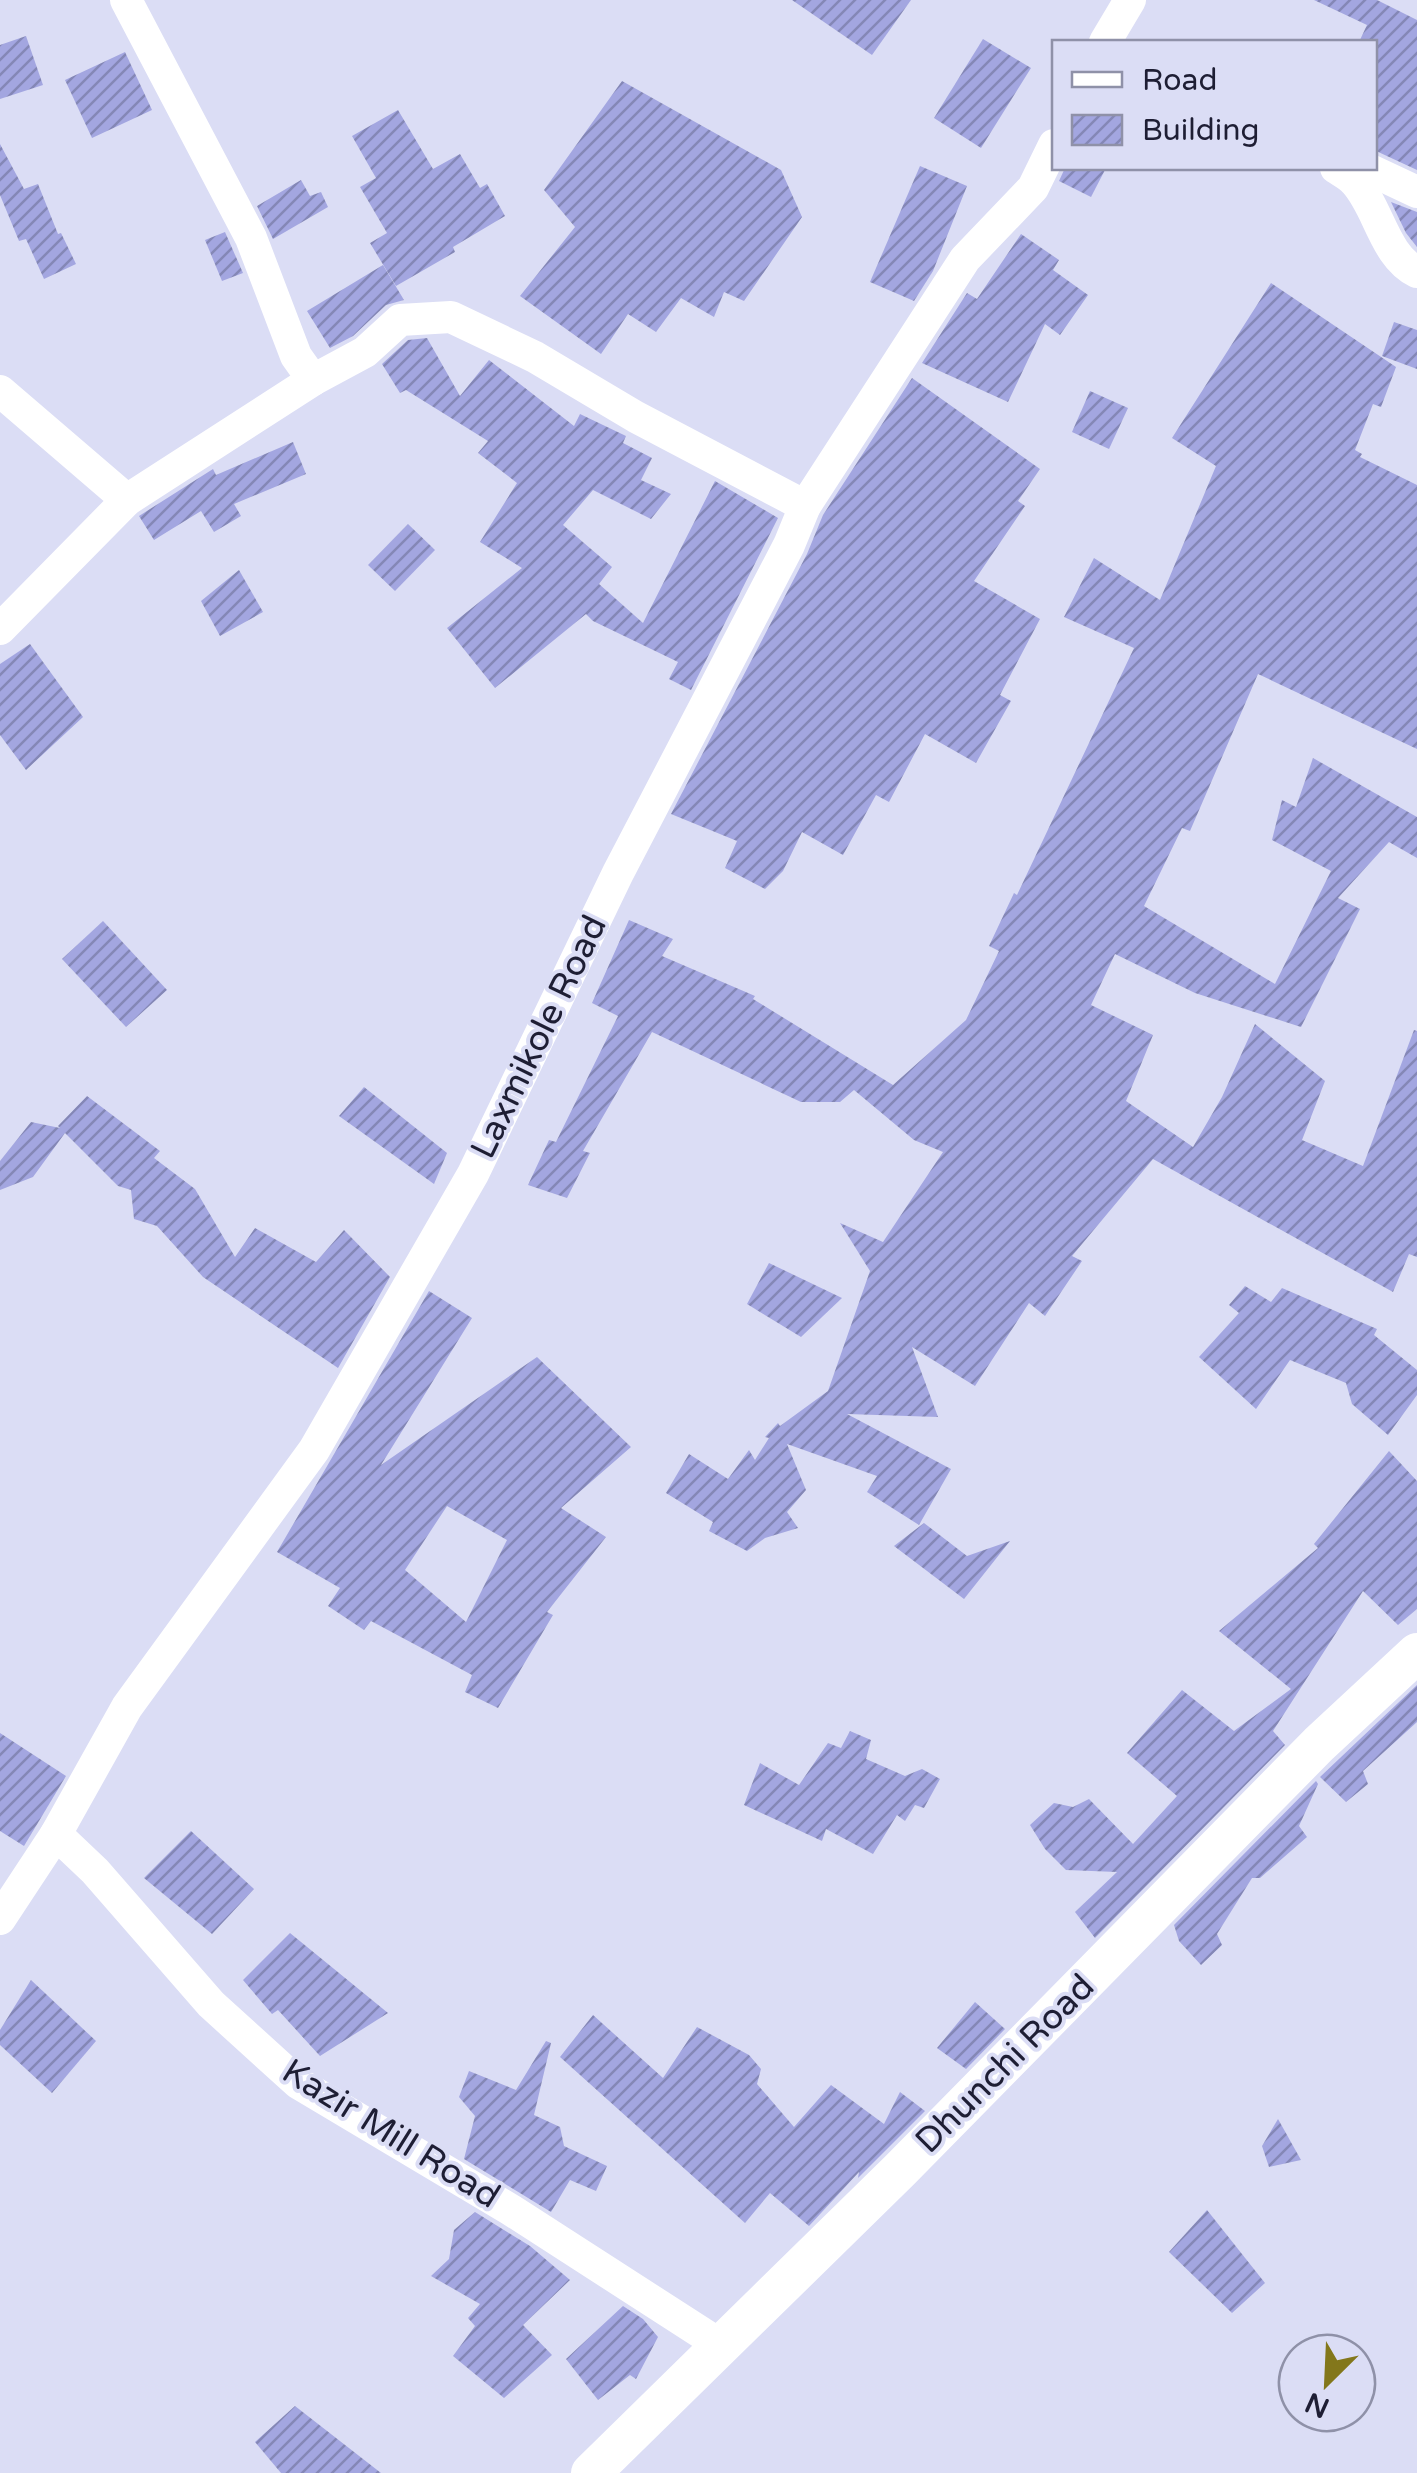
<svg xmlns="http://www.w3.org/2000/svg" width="1417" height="2473" viewBox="0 0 1417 2473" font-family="'Varela Round',sans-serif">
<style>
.building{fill:url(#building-hatch);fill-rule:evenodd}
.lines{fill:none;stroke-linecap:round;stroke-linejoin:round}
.minor{stroke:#fff;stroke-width:32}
.tertiary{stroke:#fff;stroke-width:40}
.labels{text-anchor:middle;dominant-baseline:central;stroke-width:8;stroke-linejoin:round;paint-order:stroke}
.street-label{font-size:35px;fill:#1e1e34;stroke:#dbddf5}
</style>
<defs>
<pattern id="building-hatch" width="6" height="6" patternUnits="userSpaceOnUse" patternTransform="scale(2.5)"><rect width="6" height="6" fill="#a3a6e0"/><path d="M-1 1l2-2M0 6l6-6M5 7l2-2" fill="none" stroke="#8487b6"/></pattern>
</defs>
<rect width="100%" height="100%" fill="#dbddf5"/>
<g class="building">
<path d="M 792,0 L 911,0 L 872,55 Z"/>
<path d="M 1314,0 L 1377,0 L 1417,20 L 1417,170 L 1374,150 L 1374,42 L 1359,42 L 1367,25 Z"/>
<path d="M 26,36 L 43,85 L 0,99 L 0,45 Z"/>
<path d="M 983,39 L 1031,68 L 981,148 L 934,118 Z"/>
<path d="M 125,52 L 152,110 L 92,138 L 65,80 Z"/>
<path d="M 622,81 L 781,170 L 802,217 L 744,301 L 724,292 L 714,317 L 681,298 L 656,332 L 628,314 L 601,354 L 520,296 L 575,227 L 544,190 Z"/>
<path d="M 398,110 L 433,169 L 460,154 L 480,188 L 487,184 L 505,216 L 453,247 L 455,252 L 396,286 L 370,243 L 387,233 L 360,187 L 376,178 L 352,136 Z"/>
<path d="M 0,144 L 24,189 L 38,184 L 58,234 L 61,233 L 76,264 L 44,279 L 26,239 L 19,241 L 0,195 Z"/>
<path d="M 920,166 L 967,186 L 933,271 L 914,301 L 870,282 Z"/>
<path d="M 1065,168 L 1106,168 L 1091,197 L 1059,181 Z"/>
<path d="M 301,180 L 310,196 L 321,192 L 328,207 L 273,239 L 257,206 Z"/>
<path d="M 1391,202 L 1417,212 L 1417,247 L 1406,233 Z"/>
<path d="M 225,232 L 243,273 L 222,281 L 205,240 Z"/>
<path d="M 1021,234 L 1059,260 L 1053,270 L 1088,295 L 1060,335 L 1045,324 L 1008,402 L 922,363 L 967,293 L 977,299 Z"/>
<path d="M 383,265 L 404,300 L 386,305 L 353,336 L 330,348 L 307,311 Z"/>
<path d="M 1271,283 L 1396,367 L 1381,407 L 1373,404 L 1355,450 L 1362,454 L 1360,457 L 1417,485 L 1417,749 L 1258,674 L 1190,831 L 1182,828 L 1144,906 L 1275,984 L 1331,871 L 1272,840 L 1282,800 L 1296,807 L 1313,758 L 1417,817 L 1417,858 L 1389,842 L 1338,898 L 1360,909 L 1301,1027 L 1195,993 L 1115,954 L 1091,1005 L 1153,1035 L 1126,1101 L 1193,1147 L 1222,1097 L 1255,1024 L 1325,1081 L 1302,1140 L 1363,1166 L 1414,1030 L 1417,1031 L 1417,1257 L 1409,1254 L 1393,1292 L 1153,1159 L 1072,1256 L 1082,1261 L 1045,1316 L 1029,1303 L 975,1386 L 912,1347 L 938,1417 L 847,1414 L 951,1469 L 919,1525 L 867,1492 L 877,1476 L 787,1444 L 806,1490 L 787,1512 L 798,1528 L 765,1538 L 747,1551 L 709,1531 L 713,1522 L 666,1493 L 689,1454 L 728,1479 L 749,1450 L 755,1460 L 769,1438 L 765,1437 L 778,1423 L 780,1426 L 828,1391 L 870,1271 L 840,1223 L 883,1242 L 943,1152 L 914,1140 L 854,1090 L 840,1102 L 801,1102 L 652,1032 L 583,1151 L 590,1153 L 567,1198 L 528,1185 L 549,1140 L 556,1142 L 618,1016 L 592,1003 L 629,920 L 673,939 L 662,956 L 755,996 L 753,999 L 893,1085 L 966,1020 L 999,951 L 989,946 L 1014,893 L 1017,895 L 1134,648 L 1064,617 L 1094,558 L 1160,600 L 1216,466 L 1172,438 Z"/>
<path d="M 1394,322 L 1417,330 L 1417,369 L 1382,356 Z"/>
<path d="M 427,338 L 460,396 L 489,360 L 574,426 L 580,414 L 626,436 L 623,443 L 652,458 L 641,480 L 671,494 L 651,519 L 593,490 L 563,525 L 612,567 L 599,584 L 643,623 L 715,481 L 778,518 L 691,690 L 669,679 L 678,662 L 593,621 L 586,614 L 495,688 L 447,628 L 522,568 L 480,542 L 517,483 L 478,453 L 488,441 L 406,390 L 400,393 L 382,364 L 408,340 Z"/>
<path d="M 912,378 L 1040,469 L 1018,501 L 1025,506 L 974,581 L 1040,619 L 1000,695 L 1011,701 L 976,763 L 925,734 L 889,802 L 876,795 L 843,855 L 802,832 L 783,871 L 765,889 L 725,868 L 737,841 L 671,814 L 807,554 L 823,515 Z"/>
<path d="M 1090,391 L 1128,408 L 1109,449 L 1072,432 Z"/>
<path d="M 293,442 L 306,474 L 234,504 L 241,516 L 214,532 L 201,511 L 154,540 L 139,516 L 213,469 L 216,475 Z"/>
<path d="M 408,524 L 435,550 L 395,591 L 368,565 Z"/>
<path d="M 239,570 L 263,612 L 220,636 L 201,601 Z"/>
<path d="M 30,644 L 83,717 L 26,770 L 0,735 L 0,664 Z"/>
<path d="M 103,921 L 167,990 L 126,1027 L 62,959 Z"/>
<path d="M 364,1087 L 447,1153 L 434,1184 L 339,1116 Z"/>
<path d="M 87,1096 L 160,1151 L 154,1158 L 195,1189 L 235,1257 L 255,1228 L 316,1262 L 344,1230 L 390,1277 L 338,1368 L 203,1277 L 157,1226 L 134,1219 L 131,1190 L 118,1186 L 65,1133 L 33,1177 L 0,1190 L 0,1161 L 31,1122 L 60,1128 L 58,1126 Z"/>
<path d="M 769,1263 L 842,1298 L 801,1337 L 747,1304 Z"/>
<path d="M 1245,1286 L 1271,1302 L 1282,1288 L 1377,1329 L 1374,1335 L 1417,1370 L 1417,1395 L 1388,1435 L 1352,1404 L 1346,1383 L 1290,1360 L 1256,1409 L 1199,1357 L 1239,1313 L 1229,1305 Z"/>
<path d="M 429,1291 L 472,1318 L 381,1465 L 537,1357 L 631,1447 L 561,1508 L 606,1537 L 547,1612 L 553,1615 L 498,1708 L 465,1692 L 472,1675 L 371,1621 L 364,1630 L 328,1606 L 340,1588 L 277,1552 ZM 447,1506 L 507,1540 L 466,1622 L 405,1570 Z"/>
<path d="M 1389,1451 L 1417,1481 L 1417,1609 L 1398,1625 L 1363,1591 L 1273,1731 L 1285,1745 L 1095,1938 L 1075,1912 L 1117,1872 L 1066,1870 L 1045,1849 L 1030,1825 L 1054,1803 L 1073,1807 L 1089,1799 L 1133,1844 L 1177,1796 L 1127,1753 L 1182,1690 L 1234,1731 L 1291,1689 L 1219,1631 L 1318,1548 L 1314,1544 Z"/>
<path d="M 924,1523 L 967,1556 L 1010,1541 L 964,1599 L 894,1546 Z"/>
<path d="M 1417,1685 L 1417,1722 L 1363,1771 L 1368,1784 L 1346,1802 L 1320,1777 Z"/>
<path d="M 850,1731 L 871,1740 L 866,1759 L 905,1776 L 922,1769 L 940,1779 L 924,1808 L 915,1805 L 905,1821 L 897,1815 L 873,1854 L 826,1829 L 822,1841 L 744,1805 L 760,1763 L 799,1785 L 828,1743 L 841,1748 Z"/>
<path d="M 0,1733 L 66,1776 L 24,1846 L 0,1831 Z"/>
<path d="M 1316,1781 L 1318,1784 L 1299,1826 L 1307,1837 L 1260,1878 L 1252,1878 L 1217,1934 L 1222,1945 L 1201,1965 L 1179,1941 L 1174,1925 Z"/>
<path d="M 191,1831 L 254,1889 L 212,1934 L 144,1878 Z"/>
<path d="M 290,1933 L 388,2013 L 320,2056 L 278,2010 L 272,2014 L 243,1980 Z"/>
<path d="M 31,1980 L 96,2041 L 52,2093 L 0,2045 L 0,2030 Z"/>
<path d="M 975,2002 L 1005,2029 L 966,2069 L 937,2048 Z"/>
<path d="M 593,2015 L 663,2078 L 697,2027 L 749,2055 L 761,2069 L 757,2084 L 794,2127 L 831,2085 L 884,2124 L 900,2092 L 925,2111 L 858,2178 L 859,2172 L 809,2226 L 770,2193 L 745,2223 L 560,2057 Z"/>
<path d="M 546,2041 L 551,2043 L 534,2115 L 560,2127 L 564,2146 L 607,2166 L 596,2191 L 570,2180 L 551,2212 L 464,2159 L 475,2116 L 459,2097 L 469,2071 L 516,2090 Z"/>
<path d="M 1278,2119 L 1301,2160 L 1269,2167 L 1262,2146 Z"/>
<path d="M 1207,2210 L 1265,2283 L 1232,2313 L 1169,2252 Z"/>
<path d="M 475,2212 L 530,2246 L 570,2280 L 523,2325 L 552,2355 L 504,2398 L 453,2356 L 475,2326 L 468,2318 L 480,2304 L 431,2276 L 449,2259 L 454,2230 Z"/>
<path d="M 623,2306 L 643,2319 L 658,2337 L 636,2379 L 630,2375 L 598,2400 L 566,2359 Z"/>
<path d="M 295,2406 L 381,2473 L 281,2473 L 255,2442 Z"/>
</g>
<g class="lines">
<g class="minor">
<path d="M 126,0 L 251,238 L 296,356 L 313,380 L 365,352 L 400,320 L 451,317 L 535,357 L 636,417 L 805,506"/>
<path d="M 1105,42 L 1130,0"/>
<path d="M 1336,168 C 1342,172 1350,176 1355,182 C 1379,208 1384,256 1417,272"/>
<path d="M 1366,168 L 1417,192"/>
<path d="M 0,391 L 127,500"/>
<path d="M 0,629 L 127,500 L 313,380"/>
<path d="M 56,1834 L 95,1871 L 211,2004 L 298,2083 L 511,2210 L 722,2346"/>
<path d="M 0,1919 L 56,1834 L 127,1707 L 314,1450 L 473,1174 L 618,873 L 789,545 L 805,506 L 965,259 L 1033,188 L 1054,145"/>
</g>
<path class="tertiary" d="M 591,2473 L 900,2170 L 1319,1744 L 1417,1653"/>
</g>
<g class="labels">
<g class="street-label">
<text transform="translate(539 1037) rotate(-64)">Laxmikole Road</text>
<text transform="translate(1005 2064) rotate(-45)">Dhunchi Road</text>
<text transform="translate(391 2134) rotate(32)">Kazir Mill Road</text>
</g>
</g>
<rect x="1052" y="40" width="325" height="130" fill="#dbddf5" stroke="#8f91a8" stroke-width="2.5"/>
<rect x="1072" y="72" width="50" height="15" fill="#ffffff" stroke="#8f91a8" stroke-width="2.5"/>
<text x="1142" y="90" font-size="30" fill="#1e1e34">Road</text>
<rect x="1072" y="115" width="50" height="30" fill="url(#building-hatch)" stroke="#8f91a8" stroke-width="2.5"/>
<text x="1142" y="140" font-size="30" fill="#1e1e34">Building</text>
<g transform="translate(1327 2383) rotate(204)"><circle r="48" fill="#dbddf5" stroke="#8f91a8" stroke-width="2.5"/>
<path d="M0-8L18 38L0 25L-18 38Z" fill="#83771b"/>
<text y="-15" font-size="28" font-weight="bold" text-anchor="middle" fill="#1e1e34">N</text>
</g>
</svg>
